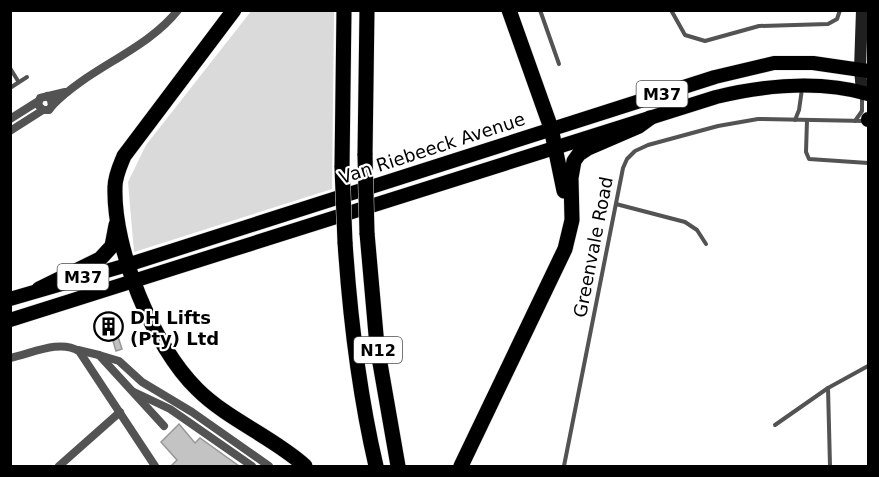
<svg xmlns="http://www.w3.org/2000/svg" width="879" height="477" viewBox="0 0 879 477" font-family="'DejaVu Sans',sans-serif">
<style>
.green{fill:#dadada}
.building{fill:#c3c3c3;stroke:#979797;stroke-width:1.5}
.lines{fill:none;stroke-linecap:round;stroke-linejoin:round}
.primary-casing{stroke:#dbdbdb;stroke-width:15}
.motorway-casing{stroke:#dbdbdb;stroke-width:16}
.service{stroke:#535353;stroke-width:4}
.minor{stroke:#535353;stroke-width:8}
.secondary{stroke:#202020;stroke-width:12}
.primary{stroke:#000;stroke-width:14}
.motorway{stroke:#000;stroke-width:15}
.motorway-bridge-casing{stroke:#dbdbdb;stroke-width:16;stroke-linecap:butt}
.motorway-bridge{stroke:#000;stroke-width:15}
.labels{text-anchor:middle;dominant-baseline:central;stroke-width:4.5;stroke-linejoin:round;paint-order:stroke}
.shield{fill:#fff;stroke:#4c4c4c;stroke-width:1.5}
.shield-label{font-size:16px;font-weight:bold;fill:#000}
.street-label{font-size:18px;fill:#000;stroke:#fff}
.poi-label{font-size:18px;font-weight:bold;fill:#000;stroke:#fff;text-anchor:start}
</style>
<rect width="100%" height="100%" fill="#fff"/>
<path class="green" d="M 252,10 L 334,11 L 332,189 L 134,252 L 128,182 L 146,145 Z"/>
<g class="building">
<path d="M 111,315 L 122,349 L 116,351 L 111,334 L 105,336 L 100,321 Z"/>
<path d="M 179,424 L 195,443 L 200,438 L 239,466 L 171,466 L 177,460 L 161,442 Z"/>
</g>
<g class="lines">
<defs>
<g id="primary">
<path d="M 868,120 L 868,119"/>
<path d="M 10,299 L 127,265 L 715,77 L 774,63 L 813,63 L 868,71"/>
<path d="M 10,320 L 716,97 C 766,85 819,80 868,94"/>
</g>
<g id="motorway">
<path d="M 234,10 L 124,156 C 120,166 115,176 115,187 C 113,249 153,346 197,389 C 228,420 273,437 305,466"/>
<path d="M 509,10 L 551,128 L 564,191"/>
<path d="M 365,155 L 367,10"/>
<path d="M 342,167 L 344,10"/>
<path d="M 367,233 L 377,346 L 398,466"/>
<path d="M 345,242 C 350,317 359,393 376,466"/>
<path d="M 39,289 L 100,259 L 112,246 L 116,225"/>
<path d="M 461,466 L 565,249 L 572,220 L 571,178 L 574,161 L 579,154 L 588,148 L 639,126 L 650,118"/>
</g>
</defs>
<use href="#primary" class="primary-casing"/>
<use href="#motorway" class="motorway-casing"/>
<g class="service">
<path d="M 540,10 L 559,64"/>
<path d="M 671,10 L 685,35 L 705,41 L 759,26 L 828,24 L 837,19 L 840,10"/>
<path d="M 10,68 L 18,81"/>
<path d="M 10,88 L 27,77"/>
<path d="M 795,120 L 799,110 L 802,89"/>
<path d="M 807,120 L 806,152 L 809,159 L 868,163"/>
<path d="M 855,121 L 862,111 L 862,95"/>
<path d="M 616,204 L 685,222 L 697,230 L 706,244"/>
<path d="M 775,425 L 828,388"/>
<path d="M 564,466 L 623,168 L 627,159 L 635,151 L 648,145 L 718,126 L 758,119 L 865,121"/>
<path d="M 830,466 L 828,388 L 868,366"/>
</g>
<g class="minor">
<path d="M 47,96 L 51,100 L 52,106 L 49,110 L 43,110 L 38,105 L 40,98 L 65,92"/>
<path d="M 52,106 C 88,68 147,50 178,10"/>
<path d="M 10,119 L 37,102"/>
<path d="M 10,131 L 43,110"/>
<path d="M 78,350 L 99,355 L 164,426"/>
<path d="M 99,355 L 119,361 L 142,382 L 192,412 L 269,466"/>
<path d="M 10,358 C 31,354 59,339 79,351 L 155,466"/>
<path d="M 134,392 L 170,409 L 252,466"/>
<path d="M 59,466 L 120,412"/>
</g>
<path class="secondary" d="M 862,10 L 860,69 L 862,92"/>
<use href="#primary" class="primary"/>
<use href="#motorway" class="motorway"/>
<defs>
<g id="motorway-bridge">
<path d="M 365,155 L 367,233"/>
<path d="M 342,167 L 345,242"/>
</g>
</defs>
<use href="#motorway-bridge" class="motorway-bridge-casing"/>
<use href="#motorway-bridge" class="motorway-bridge"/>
</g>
<defs>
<symbol id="building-ring" viewBox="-11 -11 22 22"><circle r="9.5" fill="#fff" stroke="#000" stroke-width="1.5"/><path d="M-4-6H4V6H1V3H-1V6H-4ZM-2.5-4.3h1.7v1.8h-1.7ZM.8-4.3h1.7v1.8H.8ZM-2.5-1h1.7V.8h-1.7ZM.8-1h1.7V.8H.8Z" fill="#000"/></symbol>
</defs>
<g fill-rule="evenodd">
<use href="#building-ring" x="92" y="310" width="33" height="33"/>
</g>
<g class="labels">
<g class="shield">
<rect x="636.5" y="81" width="51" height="26" rx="4.5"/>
<rect x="57.5" y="264" width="51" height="26" rx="4.5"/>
<rect x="354" y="337" width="48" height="26" rx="4.5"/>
</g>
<g class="shield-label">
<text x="662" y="94">M37</text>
<text x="83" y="277">M37</text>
<text x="378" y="350">N12</text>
</g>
<g class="street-label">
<text transform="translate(432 148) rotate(-18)">Van Riebeeck Avenue</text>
<text transform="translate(593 247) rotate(-79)">Greenvale Road</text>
</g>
<g class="poi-label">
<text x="130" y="317">DH Lifts<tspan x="130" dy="21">(Pty) Ltd</tspan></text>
</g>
</g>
<rect width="879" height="477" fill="none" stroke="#000000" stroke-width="24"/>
</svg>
